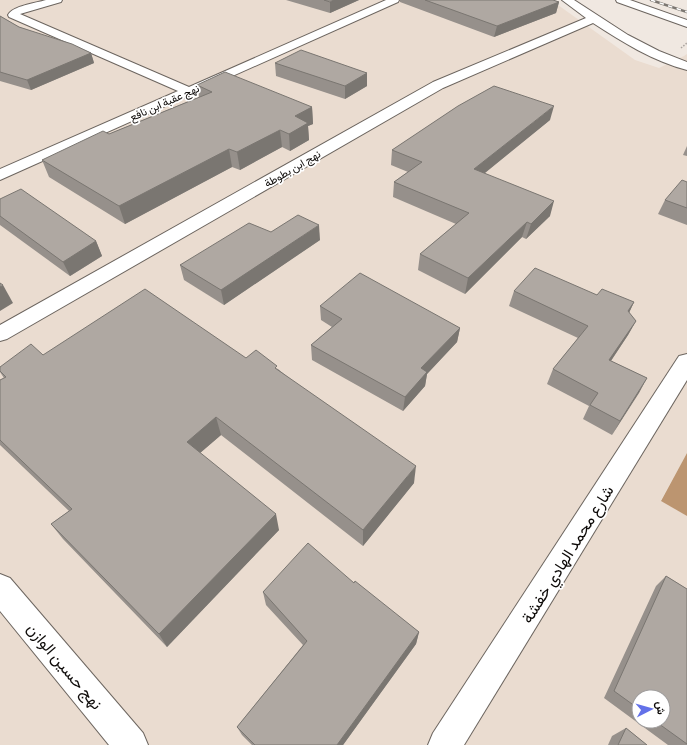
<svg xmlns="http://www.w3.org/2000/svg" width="687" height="745" viewBox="0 0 687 745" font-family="Manrope,Vazirmatn,sans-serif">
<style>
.built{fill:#eadcd0;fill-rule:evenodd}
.water{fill:#bc9570}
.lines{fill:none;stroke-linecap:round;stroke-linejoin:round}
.minor-casing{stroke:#6c655f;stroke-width:2}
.path{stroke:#a9a39e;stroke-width:1.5;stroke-dasharray:1.5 1.5;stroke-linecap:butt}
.minor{fill:#fff;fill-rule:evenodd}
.rail-casing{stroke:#7c7772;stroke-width:2.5}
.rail{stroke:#fff;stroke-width:1.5;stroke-dasharray:4.5;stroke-linecap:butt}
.wall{fill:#96908b;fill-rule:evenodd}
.shaded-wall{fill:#7a7671}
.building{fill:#afa8a2;stroke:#7a7671}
.labels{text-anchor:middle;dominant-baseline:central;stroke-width:3.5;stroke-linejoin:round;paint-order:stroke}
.far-street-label{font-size:11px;fill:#0e0b09;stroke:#fff}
.near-street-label{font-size:16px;fill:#0e0b09;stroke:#fff}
</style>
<rect width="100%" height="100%" fill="#f0e8e1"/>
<path class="built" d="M 0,0 L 551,0 L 635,60 L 659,68 L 684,56 L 687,54 L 687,453 L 661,500 L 687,516 L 687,745 L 0,745 ZM 639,697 L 663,697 L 663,721 L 639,721 Z"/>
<path class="water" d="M 687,453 L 687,516 L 661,501 Z"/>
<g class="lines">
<defs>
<g id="minor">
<path d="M 46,0 L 62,0 L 61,2 L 20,14 L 189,87 L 386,0 L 399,0 L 398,2 L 0,180 L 0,169 L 178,91 L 9,17 L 8,15 C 12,6 36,3 46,0 Z"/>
<path d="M 562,0 L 574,0 L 628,35 L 659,51 L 687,62 L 687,70 C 653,61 622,42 593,23 L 443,88 L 7,339 L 0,341 L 0,325 L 433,82 L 586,18 Z"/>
<path d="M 616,0 L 630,0 L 687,20 L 687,27 L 617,2 Z"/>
<path d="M 687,354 L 687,380 L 464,745 L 428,745 L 433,733 L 679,356 Z"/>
<path d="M 0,574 L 10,578 L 143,733 L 148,745 L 109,745 L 0,611 Z"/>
</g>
</defs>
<use href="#minor" class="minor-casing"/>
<path class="path" d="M 681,48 L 687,43"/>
<use href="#minor" class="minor"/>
<defs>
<path id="rail" d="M 651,0 L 687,12"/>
</defs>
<use href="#rail" class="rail-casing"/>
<use href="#rail" class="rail"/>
</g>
<g class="wall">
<path d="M 286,0 L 359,0 L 330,13 Z"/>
<path d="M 400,0 L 553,0 L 559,2 L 556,13 L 494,37 L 400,2 Z"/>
<path d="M 0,16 L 19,27 L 91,53 L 94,63 L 31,90 L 0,81 Z"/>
<path d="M 275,63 L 367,73 L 367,86 L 345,99 L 276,76 Z"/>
<path d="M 197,85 L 312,107 L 313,124 L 308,126 L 309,140 L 290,151 L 282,147 L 240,170 L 232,167 L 125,224 L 49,177 L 42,160 L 109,134 L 199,97 Z"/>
<path d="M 550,120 L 485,173 L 550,216 L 526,239 L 522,237 L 465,294 L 418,270 L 420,254 L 456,224 L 393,197 L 394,182 L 408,172 L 391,165 L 392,150 Z"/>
<path d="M 687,146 L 687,156 L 683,155 Z"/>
<path d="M 687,182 L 687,225 L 658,214 L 665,200 Z"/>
<path d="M 0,199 L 96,241 L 102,256 L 70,276 L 0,225 Z"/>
<path d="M 271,232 L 320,240 L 224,305 L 184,280 L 180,265 Z"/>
<path d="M 514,291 L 597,295 L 634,302 L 629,313 L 636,321 L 628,335 L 611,361 L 647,378 L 612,435 L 583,419 L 589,406 L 547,384 L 553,369 L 578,338 L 509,306 Z"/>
<path d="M 320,306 L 460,328 L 457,342 L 427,374 L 425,386 L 403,411 L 312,360 L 311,345 L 332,327 L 321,320 Z"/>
<path d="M 43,355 L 246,358 L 278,369 L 414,483 L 363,546 L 221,435 L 200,453 L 279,530 L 167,647 L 63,539 L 51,524 L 69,511 L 0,445 L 0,380 L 4,378 L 0,372 L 0,367 Z"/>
<path d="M 666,576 L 687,589 L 687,745 L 668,745 L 604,698 L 656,586 ZM 639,697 L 663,721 L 639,721 Z"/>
<path d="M 354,583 L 419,632 L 416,644 L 343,745 L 252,745 L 242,735 L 237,727 L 303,645 L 266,605 L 263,592 Z"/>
<path d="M 626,728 L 647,745 L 608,745 L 612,736 Z"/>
</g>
<g class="shaded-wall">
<path d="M 334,0 L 359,0 L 330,13 L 330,2 Z"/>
<path d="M 559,2 L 556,13 L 494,37 L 497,26 Z"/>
<path d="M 91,53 L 94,63 L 31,90 L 27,80 Z"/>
<path d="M 367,73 L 367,86 L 345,99 L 345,86 Z"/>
<path d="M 554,106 L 550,120 L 471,184 L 474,169 Z"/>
<path d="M 312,107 L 313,124 L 308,126 L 309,140 L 290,151 L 289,134 L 295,116 Z"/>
<path d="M 280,130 L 282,147 L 240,170 L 237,152 Z"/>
<path d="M 229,149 L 232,167 L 125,224 L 119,206 Z"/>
<path d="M 554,201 L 550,216 L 526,239 L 531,224 Z"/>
<path d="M 527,222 L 522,237 L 465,294 L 468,278 Z"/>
<path d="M 319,225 L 320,240 L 224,305 L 221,290 Z"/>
<path d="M 96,241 L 102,256 L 70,276 L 63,262 Z"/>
<path d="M 3,285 L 13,303 L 0,311 L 0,287 Z"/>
<path d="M 634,302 L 627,317 L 628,311 Z"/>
<path d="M 636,321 L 628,335 L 602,374 L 609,360 Z"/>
<path d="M 460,328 L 457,342 L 427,374 L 425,386 L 403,411 L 405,397 L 421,368 Z"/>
<path d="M 647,378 L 639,393 L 612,435 L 620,421 Z"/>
<path d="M 216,417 L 221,435 L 193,459 L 187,442 Z"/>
<path d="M 416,466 L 414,483 L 363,546 L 363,530 Z"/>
<path d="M 276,514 L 279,530 L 167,647 L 159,634 Z"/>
<path d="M 419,632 L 416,644 L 343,745 L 337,745 Z"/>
</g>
<g class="building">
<path d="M 324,0 L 334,0 L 330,2 Z"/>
<path d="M 425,0 L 553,0 L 559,2 L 497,26 Z"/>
<path d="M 0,16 L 19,27 L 72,44 L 91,53 L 27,80 L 0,72 Z"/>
<path d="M 301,50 L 367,73 L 345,86 L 275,63 Z"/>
<path d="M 225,72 L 312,107 L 295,116 L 308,123 L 289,134 L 280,130 L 237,152 L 229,149 L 119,206 L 42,160 L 103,131 L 109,134 L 212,92 L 197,85 Z"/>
<path d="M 494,86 L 554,106 L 474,169 L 554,201 L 531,224 L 527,222 L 468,278 L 420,254 L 469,213 L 394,182 L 422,162 L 392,150 L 458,106 Z"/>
<path d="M 682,180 L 687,182 L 687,208 L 665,200 Z"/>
<path d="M 21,189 L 96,241 L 63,262 L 0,216 L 0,199 Z"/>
<path d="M 298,215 L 319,225 L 221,290 L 180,265 L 249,223 L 271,232 Z"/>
<path d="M 535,268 L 597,295 L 602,289 L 634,302 L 628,311 L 636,321 L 609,360 L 647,378 L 620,421 L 590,405 L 598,393 L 553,369 L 588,326 L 514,291 Z"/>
<path d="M 360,273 L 460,328 L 421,368 L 427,372 L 405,397 L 311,345 L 342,319 L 320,306 Z"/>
<path d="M 0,283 L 3,285 L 0,287 Z"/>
<path d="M 145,289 L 246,358 L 256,350 L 277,366 L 275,368 L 416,466 L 363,530 L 216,417 L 187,442 L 276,514 L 159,634 L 51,524 L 72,509 L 0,440 L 0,380 L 6,377 L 0,371 L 0,367 L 31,344 L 43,355 Z"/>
<path d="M 308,543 L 354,583 L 355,581 L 419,632 L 337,745 L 255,745 L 237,727 L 307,641 L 263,592 Z"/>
<path d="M 666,576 L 687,589 L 687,744 L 655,721 L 663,721 L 663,697 L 639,697 L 639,709 L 614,691 Z"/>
<path d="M 626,728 L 647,745 L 618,745 Z"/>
</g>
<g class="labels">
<g class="far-street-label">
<text transform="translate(164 102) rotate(-24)">نهج عقبة ابن نافع</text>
<text transform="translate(292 168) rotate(-30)">نهج ابن بطوطة</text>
</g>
<g class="near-street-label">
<text transform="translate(567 554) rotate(-58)">شارع محمد الهادي خفشة</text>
<text transform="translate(65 666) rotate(50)">نهج حسين الوازن</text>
</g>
</g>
<g transform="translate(651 709) rotate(84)"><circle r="19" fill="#ffffff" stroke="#9f9d9d"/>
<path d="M0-3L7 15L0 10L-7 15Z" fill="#6371e9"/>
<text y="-6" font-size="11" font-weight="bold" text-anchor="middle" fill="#0e0b09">ش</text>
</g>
</svg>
